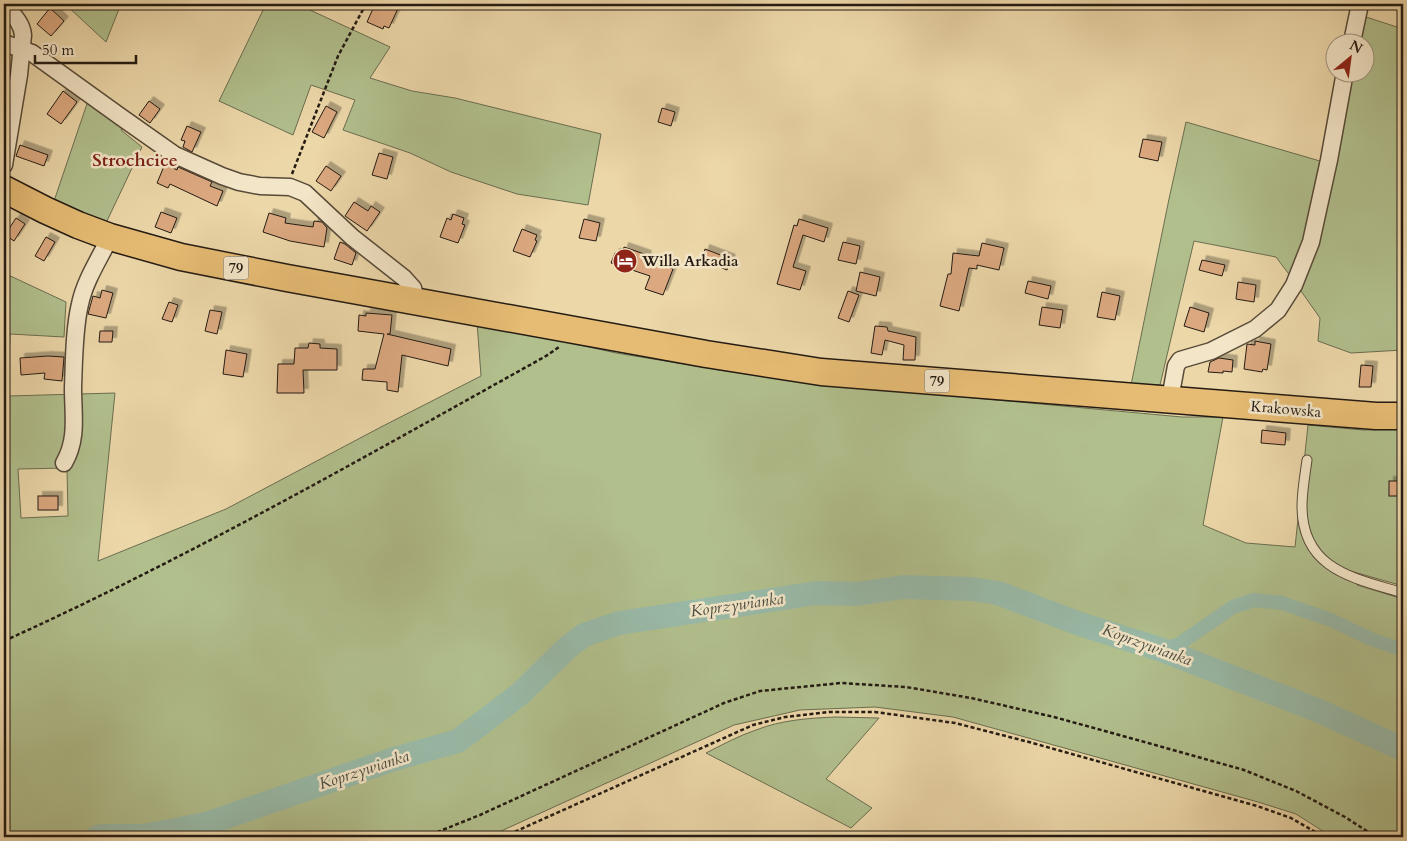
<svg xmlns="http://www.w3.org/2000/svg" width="1407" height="841" viewBox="0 0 1407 841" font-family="Cardo,serif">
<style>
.green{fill:#b1bf8d;stroke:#6a6d50;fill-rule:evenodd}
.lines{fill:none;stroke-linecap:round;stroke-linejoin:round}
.canal{stroke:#99baa8;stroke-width:14}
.river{stroke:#99baa8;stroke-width:24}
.building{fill:#dba87f;stroke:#241b13;filter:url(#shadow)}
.lane-casing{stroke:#564a38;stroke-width:11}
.street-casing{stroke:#564a38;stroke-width:19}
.primary-casing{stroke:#241b13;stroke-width:29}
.path{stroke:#241b13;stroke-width:2.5;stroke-dasharray:4 2.5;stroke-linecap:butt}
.lane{stroke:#f3e5c7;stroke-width:9}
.street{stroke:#f3e5c7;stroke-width:16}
.primary{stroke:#e6bc74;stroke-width:26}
.labels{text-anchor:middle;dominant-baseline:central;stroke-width:5;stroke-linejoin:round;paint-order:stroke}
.shield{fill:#f3e5c7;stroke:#625849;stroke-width:1}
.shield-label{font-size:14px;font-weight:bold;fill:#241b13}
.poi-label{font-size:15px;font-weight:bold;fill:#241b13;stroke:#f3e5c7;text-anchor:start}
.street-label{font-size:15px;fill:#241b13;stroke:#f3e5c7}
.water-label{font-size:16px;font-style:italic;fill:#474b40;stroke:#f3e5c7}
.quarter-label{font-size:18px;font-weight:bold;fill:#7a1f14;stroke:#f3e5c7}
</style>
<defs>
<filter id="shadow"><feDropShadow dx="4.5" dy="-4.5" stdDeviation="0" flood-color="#0004"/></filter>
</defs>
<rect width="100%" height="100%" fill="#ecd7a9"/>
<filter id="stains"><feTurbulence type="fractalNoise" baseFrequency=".004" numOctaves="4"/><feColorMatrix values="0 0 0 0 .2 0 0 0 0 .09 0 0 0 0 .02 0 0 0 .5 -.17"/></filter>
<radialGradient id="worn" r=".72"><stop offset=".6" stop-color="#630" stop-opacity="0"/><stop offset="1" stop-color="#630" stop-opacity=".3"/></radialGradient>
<g class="green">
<path d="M 65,4 L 121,4 L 106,42 Z"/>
<path d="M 266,4 L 297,4 L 390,47 L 370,78 L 412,91 L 455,98 L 601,134 L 588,205 L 517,194 L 451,172 L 410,153 L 343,130 L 355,100 L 311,85 L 293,135 L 219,101 Z"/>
<path d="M 1363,16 L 1403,29 L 1403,350 L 1351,353 L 1318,341 L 1320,318 L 1301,291 L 1314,251 L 1351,73 L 1364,72 L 1364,42 L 1358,42 Z"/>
<path d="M 92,89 L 129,117 L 121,130 L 142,147 L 106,223 L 53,204 Z"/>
<path d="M 1186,122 L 1320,161 L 1304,235 L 1291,277 L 1276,257 L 1194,241 L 1160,385 L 1131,385 L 1169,199 Z"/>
<path d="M 4,273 L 66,302 L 64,337 L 10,334 L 8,396 L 115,393 L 98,561 L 226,509 L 381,427 L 481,376 L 477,322 L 616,353 L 727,371 L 801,382 L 1182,417 L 1223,417 L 1203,525 L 1246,543 L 1295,547 L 1308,425 L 1363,430 L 1403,429 L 1403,586 L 1347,570 L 1357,585 L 1403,599 L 1403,837 L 1332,837 L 1296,814 L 1258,802 L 953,717 L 875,707 L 800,710 L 734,725 L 488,837 L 4,837 ZM 67,468 L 68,516 L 21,518 L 18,469 Z"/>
<path d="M 836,717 L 879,718 L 826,779 L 872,808 L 851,828 L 706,753 C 722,745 738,736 756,730 C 781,720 810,718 836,717 Z"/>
</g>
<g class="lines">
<path class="canal" d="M 1162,650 L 1179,644 L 1233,607 L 1254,600 L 1282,603 L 1331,620 L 1371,639 L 1403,650"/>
<path class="river" d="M 97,837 L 102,836 L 143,836 L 206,824 L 394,759 L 458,741 L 520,694 L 567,648 L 584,635 L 619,623 L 817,593 L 857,594 L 903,587 L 972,589 L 998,593 L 1080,624 L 1162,650 L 1317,710 L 1403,749"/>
</g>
<g class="building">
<path d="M 375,4 L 400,4 L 389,28 L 384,26 L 383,29 L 367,22 Z"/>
<path d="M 50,8 L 64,21 L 51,36 L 37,24 Z"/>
<path d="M 63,91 L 77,102 L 61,124 L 47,114 Z"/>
<path d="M 149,101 L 160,109 L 150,123 L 139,115 Z"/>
<path d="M 326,106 L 337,112 L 324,138 L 312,132 Z"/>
<path d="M 662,108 L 675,112 L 671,126 L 658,122 Z"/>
<path d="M 187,126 L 201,132 L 192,152 L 183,147 L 185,141 L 181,140 Z"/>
<path d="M 1143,139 L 1162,142 L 1158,161 L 1139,157 Z"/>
<path d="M 20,145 L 48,155 L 44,166 L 16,156 Z"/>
<path d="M 379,153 L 393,157 L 387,179 L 372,175 Z"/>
<path d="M 165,164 L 177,170 L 178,167 L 212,182 L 210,186 L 223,191 L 217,206 L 170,184 L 168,188 L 157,183 Z"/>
<path d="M 326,166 L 341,176 L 331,191 L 316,181 Z"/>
<path d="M 354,202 L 368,211 L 371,206 L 380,212 L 367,231 L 345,216 Z"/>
<path d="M 161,212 L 177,218 L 171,233 L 155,227 Z"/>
<path d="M 269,213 L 286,218 L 285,223 L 313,227 L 314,221 L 322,222 L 327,228 L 324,247 L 290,241 L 263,232 Z"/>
<path d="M 453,214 L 464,218 L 462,224 L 465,225 L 458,243 L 440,237 L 447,218 L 451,220 Z"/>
<path d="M 16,218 L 25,224 L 14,241 L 5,235 Z"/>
<path d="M 584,219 L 600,223 L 596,241 L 579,238 Z"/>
<path d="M 799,219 L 828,228 L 824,242 L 803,235 L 793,267 L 806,271 L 800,290 L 777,284 L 794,225 L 797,226 Z"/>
<path d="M 522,229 L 537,235 L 535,240 L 537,241 L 530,257 L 513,251 Z"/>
<path d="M 46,237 L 55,242 L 44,261 L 35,256 Z"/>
<path d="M 340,242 L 345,244 L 356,253 L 352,265 L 334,259 Z"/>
<path d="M 843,242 L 860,246 L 856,264 L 838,260 Z"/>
<path d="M 982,243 L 1004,248 L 999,270 L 977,265 L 977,269 L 969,268 L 959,311 L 940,306 L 948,274 L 951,274 L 953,253 L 979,256 Z"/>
<path d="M 624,247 L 647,255 L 646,258 L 673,269 L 663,295 L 645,289 L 650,276 L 611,263 L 615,253 L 622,255 Z"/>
<path d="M 705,249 L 731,259 L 727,270 L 702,260 Z"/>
<path d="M 1202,260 L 1225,265 L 1222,276 L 1199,270 Z"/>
<path d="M 860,272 L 880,277 L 876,296 L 856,291 Z"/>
<path d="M 1028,281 L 1051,286 L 1048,299 L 1025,293 Z"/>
<path d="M 1238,282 L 1256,285 L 1254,302 L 1236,299 Z"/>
<path d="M 102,290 L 113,293 L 106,318 L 88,314 L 93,296 L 100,298 Z"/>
<path d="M 848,291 L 859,295 L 849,322 L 838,318 Z"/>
<path d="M 1102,292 L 1120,296 L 1115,320 L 1097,317 Z"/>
<path d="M 169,302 L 178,305 L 172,322 L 162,319 Z"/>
<path d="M 1042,307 L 1063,310 L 1060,328 L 1039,325 Z"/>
<path d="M 1190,307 L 1209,313 L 1204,332 L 1184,326 Z"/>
<path d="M 210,310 L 222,312 L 217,334 L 205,331 Z"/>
<path d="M 366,313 L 392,315 L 390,334 L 387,334 L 451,349 L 448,366 L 402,355 L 398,392 L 387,390 L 387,382 L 362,380 L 363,369 L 375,369 L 384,334 L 358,331 L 359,315 L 366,316 Z"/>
<path d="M 875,326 L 887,327 L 888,331 L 916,337 L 915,360 L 903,360 L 904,345 L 885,340 L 882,355 L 871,353 Z"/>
<path d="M 100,331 L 113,331 L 112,342 L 99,342 Z"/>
<path d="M 1255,341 L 1271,344 L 1267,370 L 1263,369 L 1262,372 L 1244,369 L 1247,344 L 1255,345 Z"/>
<path d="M 309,343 L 320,344 L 320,348 L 337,349 L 337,370 L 303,370 L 304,393 L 277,393 L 278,364 L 294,364 L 295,348 L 308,348 Z"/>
<path d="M 226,350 L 247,354 L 243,377 L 223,374 Z"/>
<path d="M 48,356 L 64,357 L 62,381 L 44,379 L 45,373 L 21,375 L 20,358 Z"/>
<path d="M 1219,358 L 1233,360 L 1232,372 L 1223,371 L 1223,373 L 1208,372 L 1210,362 Z"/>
<path d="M 1361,365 L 1373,366 L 1371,387 L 1359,387 Z"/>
<path d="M 1262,430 L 1286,433 L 1285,445 L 1261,443 Z"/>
<rect x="1389" y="481" width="14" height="15"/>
<rect x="38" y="496" width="20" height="14"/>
</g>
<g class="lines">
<defs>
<path id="lane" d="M 1307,460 C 1305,475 1302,491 1302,506 C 1302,570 1354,578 1403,593"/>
<g id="street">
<path d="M 1352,42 L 1360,4"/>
<path d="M 4,43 L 32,53 L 121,117 L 175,155 L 222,176 L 239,182 L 260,186 L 290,187 L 305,193 L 352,237 L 404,278 L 413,288 L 414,292 L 413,301"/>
<path d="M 4,165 L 19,75 L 23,35 C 22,22 11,13 4,4"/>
<path d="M 1170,399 L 1176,366 L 1180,360 L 1211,351 L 1255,329 L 1278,310 L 1294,285 L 1311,242 L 1329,160 L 1345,72"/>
<path d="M 64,463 C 78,439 73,415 73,388 C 74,361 74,329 80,304 C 85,280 100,258 110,237"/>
</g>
<path id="primary" d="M 4,189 L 45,210 L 78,225 L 110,237 L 181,257 L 287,278 L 706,354 L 821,372 L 1376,416 L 1403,416"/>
</defs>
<use href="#lane" class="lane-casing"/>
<use href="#street" class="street-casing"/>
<use href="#primary" class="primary-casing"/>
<g class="path">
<path d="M 292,174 L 338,56 L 366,4"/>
<path d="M 4,641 C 190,557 368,455 546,356 L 559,347"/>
<path d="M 425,837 L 480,815 L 724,703 L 760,691 L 841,683 L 906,687 L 971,698 L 1054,717 L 1141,741 L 1244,770 L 1296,791 L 1345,817 L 1376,837"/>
<path d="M 503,837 L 753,725 L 785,717 L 829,712 L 875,712 L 955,723 L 1029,742 L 1257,806 L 1291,818 L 1324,837"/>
</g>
<use href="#lane" class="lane"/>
<use href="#street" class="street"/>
<use href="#primary" class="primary"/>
</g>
<defs>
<symbol id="hotel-disc" viewBox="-11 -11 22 22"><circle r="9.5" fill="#8f2418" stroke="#f3e5c7"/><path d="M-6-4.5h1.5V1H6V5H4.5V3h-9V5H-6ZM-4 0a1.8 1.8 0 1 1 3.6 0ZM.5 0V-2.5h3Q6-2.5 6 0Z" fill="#fff"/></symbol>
</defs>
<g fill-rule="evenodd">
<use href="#hotel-disc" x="611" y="247" width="28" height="28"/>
</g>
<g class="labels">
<g class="shield">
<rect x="223.5" y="256.5" width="25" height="23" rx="4"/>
<rect x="924.5" y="369.5" width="25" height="23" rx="4"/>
</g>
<g class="shield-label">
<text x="236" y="268">79</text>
<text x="937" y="381">79</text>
</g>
<g class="poi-label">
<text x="642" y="261">Willa Arkadia</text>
</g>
<g class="street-label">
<text transform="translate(1286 409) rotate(5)">Krakowska</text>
</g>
<g class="water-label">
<text transform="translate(737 605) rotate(-8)">Koprzywianka</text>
<text transform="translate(1147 645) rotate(20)">Koprzywianka</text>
<text transform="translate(364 770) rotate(-18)">Koprzywianka</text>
</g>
<g class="quarter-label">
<text x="135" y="160">Strochcice</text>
</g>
</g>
<rect width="1407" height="841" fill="none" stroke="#ecd7a9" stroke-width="20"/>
<rect x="5" y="5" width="1397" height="831" fill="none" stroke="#241b13" stroke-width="2.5"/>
<rect x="10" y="10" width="1387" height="821" fill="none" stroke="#241b13"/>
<g transform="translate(1350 58) rotate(29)"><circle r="24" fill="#f3e5c7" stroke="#a0947f"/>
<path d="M0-4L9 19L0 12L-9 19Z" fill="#8f2418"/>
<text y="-8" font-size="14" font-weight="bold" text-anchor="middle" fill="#241b13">N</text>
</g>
<path d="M35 55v8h101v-8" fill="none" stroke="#241b13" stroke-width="2.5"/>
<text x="42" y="55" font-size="15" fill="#241b13" stroke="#f3e5c7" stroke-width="4" paint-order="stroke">50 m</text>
<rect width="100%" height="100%" filter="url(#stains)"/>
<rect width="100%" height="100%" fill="url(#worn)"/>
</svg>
